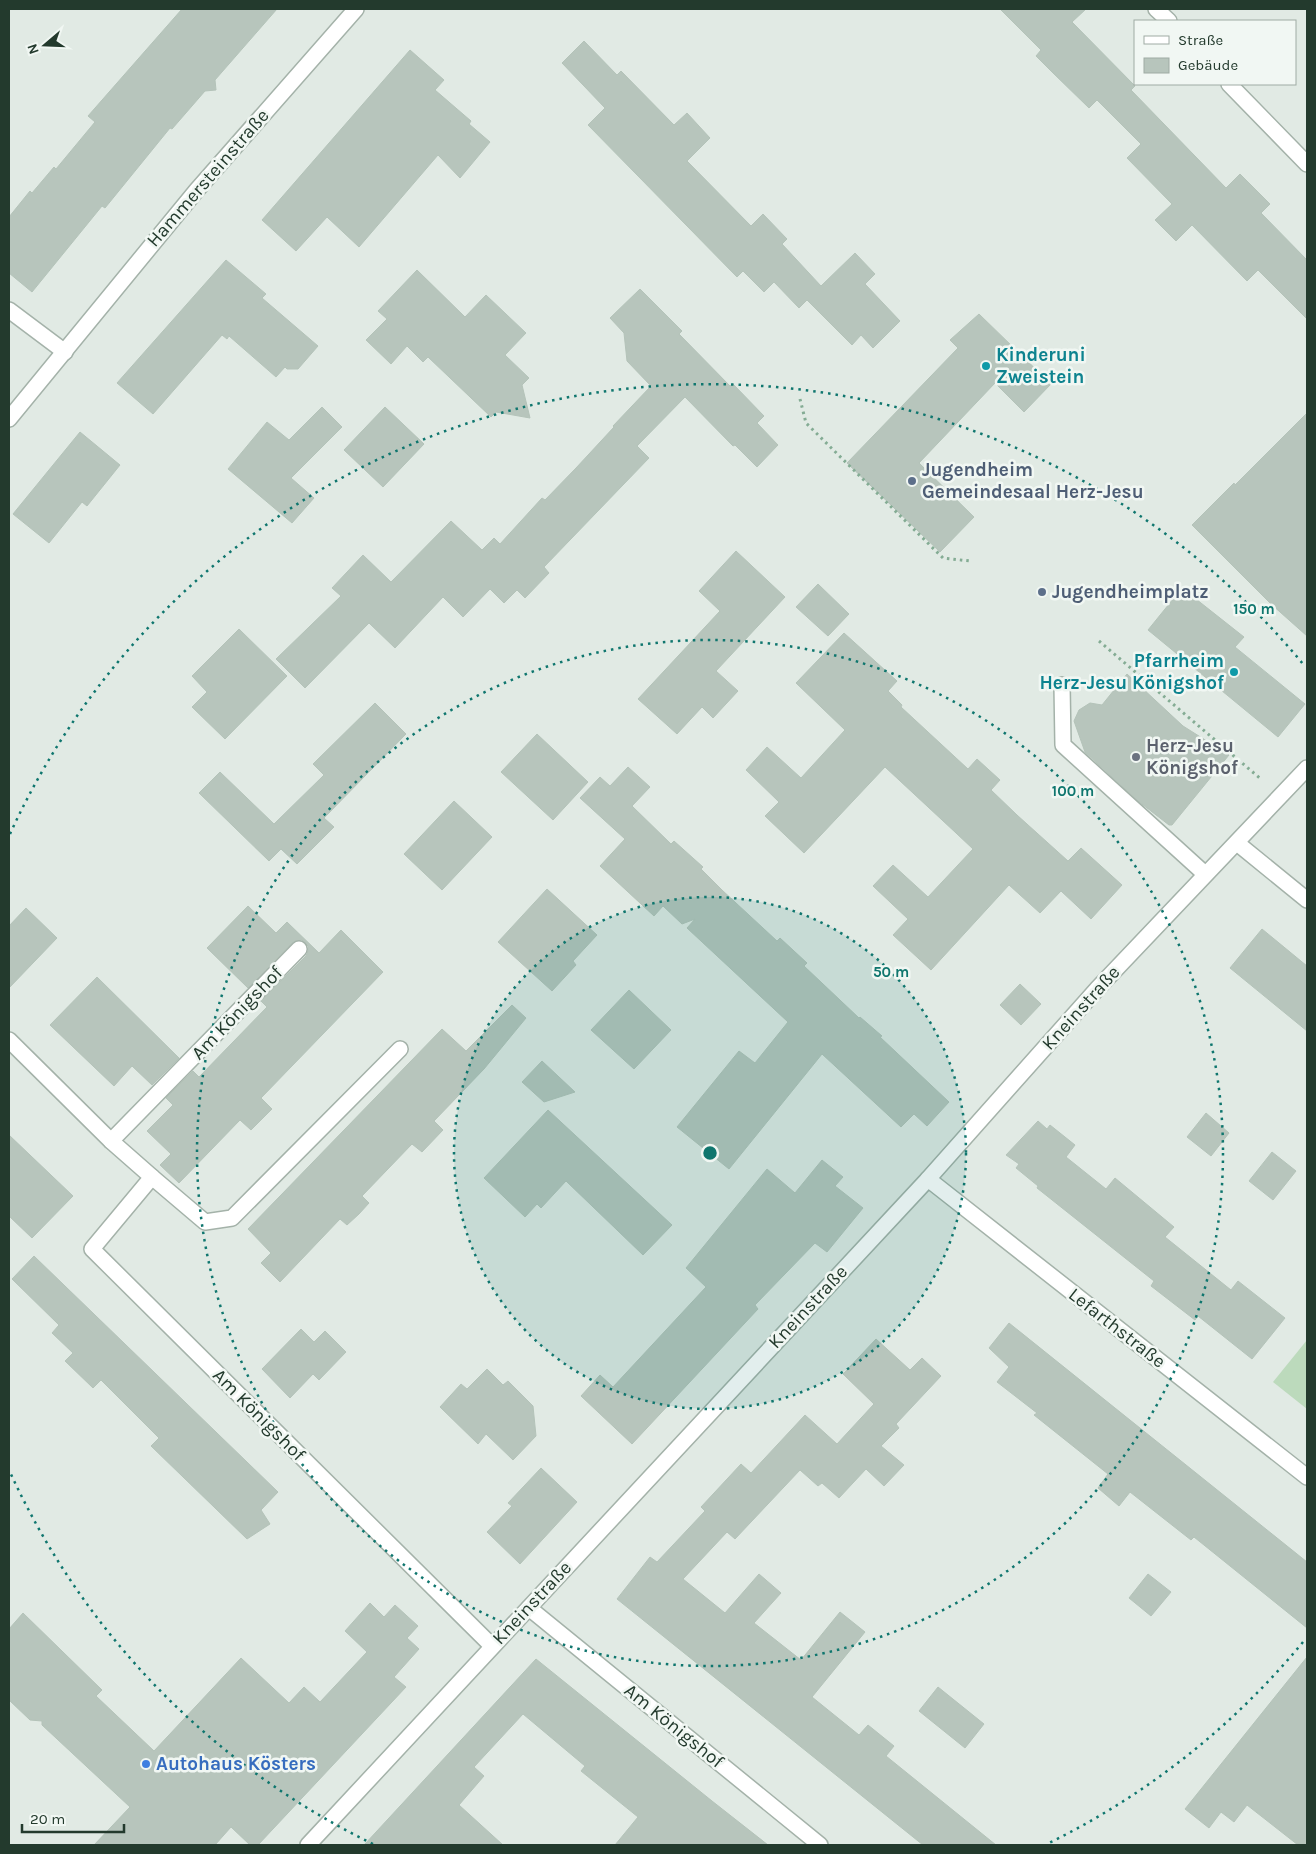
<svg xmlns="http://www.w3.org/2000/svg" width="1316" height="1854" viewBox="0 0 1316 1854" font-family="Karla,sans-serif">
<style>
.green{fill:#bcdabc}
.building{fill:#b7c5bc;stroke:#b4c3b9}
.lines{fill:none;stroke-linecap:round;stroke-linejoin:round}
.service-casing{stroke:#a4b2a9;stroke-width:18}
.minor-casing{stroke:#a4b2a9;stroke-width:18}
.path{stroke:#84ac94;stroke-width:3;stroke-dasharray:2.5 4;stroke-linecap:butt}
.service{stroke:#fff;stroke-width:15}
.minor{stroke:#fff;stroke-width:15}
.ring{fill:none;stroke:#0f766e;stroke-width:2.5;stroke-dasharray:2.5 5}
.culture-dot{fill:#0f9aa8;stroke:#f1f7f3;stroke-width:2}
.service-dot{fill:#5c6f8a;stroke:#f1f7f3;stroke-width:2}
.worship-dot{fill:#6b7280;stroke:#f1f7f3;stroke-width:2}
.shop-dot{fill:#3f7fe0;stroke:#f1f7f3;stroke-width:2}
.labels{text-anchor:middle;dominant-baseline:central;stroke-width:5;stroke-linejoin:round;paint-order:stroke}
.street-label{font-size:19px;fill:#233a2d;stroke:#f1f7f3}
.culture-label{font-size:19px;font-weight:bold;fill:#0d838f;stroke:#f1f7f3;text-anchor:start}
.service-label{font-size:19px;font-weight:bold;fill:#4e5e75;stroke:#f1f7f3;text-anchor:start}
.worship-label{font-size:19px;font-weight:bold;fill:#5b616d;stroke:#f1f7f3;text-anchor:start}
.shop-label{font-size:19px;font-weight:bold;fill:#366cbe;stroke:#f1f7f3;text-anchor:start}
.centre{fill:#0f766e;stroke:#f1f7f3;stroke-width:2.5}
.ring-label{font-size:15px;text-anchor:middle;font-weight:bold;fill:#0f766e;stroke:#f1f7f3;stroke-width:5;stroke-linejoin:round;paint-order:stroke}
</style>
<rect width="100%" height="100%" fill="#e1eae4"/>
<path class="green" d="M 1307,1340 L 1307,1409 L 1273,1382 Z"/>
<g class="building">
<path d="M 182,9 L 277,9 L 215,80 L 216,90 L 205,91 L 172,129 L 170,128 L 105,208 L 102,206 L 32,292 L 9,273 L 9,217 L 30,191 L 32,193 L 54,167 L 56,169 L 95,122 L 88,116 Z"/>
<path d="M 1000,9 L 1086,9 L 1072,22 L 1135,86 L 1131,90 L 1226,188 L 1240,174 L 1270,204 L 1261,213 L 1307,260 L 1307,319 L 1258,270 L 1247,281 L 1192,225 L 1176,241 L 1155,220 L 1172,204 L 1127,158 L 1141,144 L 1097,100 L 1089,108 L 1052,72 L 1036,56 L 1041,50 Z"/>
<path d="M 584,41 L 617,75 L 621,71 L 674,125 L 687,113 L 710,138 L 687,161 L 751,226 L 763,214 L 787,239 L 782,244 L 821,286 L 855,253 L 875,274 L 865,284 L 900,321 L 873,348 L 861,335 L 852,345 L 807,300 L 799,308 L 774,282 L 764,292 L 743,271 L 737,277 L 588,125 L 605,108 L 562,63 Z"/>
<path d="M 410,50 L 444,80 L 435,90 L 471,121 L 469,124 L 490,142 L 460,178 L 438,155 L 359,247 L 327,217 L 296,251 L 262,220 Z"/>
<path d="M 226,260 L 266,294 L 262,298 L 318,346 L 298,369 L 287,369 L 285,367 L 276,377 L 229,336 L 227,339 L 222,335 L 153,414 L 117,383 Z"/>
<path d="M 417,270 L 465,317 L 486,295 L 526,333 L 505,355 L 529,378 L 522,385 L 530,418 L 496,412 L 491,417 L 428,357 L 423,362 L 407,346 L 391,364 L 366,340 L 387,319 L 378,311 Z"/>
<path d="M 640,289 L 682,331 L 679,334 L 730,386 L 733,384 L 764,416 L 757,423 L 778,445 L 757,467 L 735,445 L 733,446 L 685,397 L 637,446 L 649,458 L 544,567 L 549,573 L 525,598 L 517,590 L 504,603 L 490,589 L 463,617 L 443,597 L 395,648 L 369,623 L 305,688 L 276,659 L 341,596 L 332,588 L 363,555 L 391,582 L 451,521 L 482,550 L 494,538 L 500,544 L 542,498 L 545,500 L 576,468 L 614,427 L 613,426 L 651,386 L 627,361 L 624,333 L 610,318 Z"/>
<path d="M 979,314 L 1051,384 L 1024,412 L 995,383 L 919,463 L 974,517 L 940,552 L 847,463 L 958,348 L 950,340 Z"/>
<path d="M 322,407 L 342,427 L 291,478 L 314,498 L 292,523 L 228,469 L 267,422 L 289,440 Z"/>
<path d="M 385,407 L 424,444 L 383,487 L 344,450 Z"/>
<path d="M 1307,413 L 1307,636 L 1271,604 L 1192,525 L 1234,483 L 1235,485 Z"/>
<path d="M 80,432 L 120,465 L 87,506 L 82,502 L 49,543 L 13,514 Z"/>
<path d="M 736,551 L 785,597 L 716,671 L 738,691 L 713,718 L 702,707 L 677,734 L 638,699 L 720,611 L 699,591 Z"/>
<path d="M 818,584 L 849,614 L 828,636 L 796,607 Z"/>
<path d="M 1182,588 L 1244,637 L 1235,647 L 1305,704 L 1278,737 L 1148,630 Z"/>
<path d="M 239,629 L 287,676 L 225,739 L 192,707 L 207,692 L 192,676 Z"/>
<path d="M 844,633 L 897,681 L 888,691 L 902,705 L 901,707 L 968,769 L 977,759 L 1000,780 L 991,790 L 1017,815 L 1068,861 L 1081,848 L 1122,885 L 1091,919 L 1061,891 L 1040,913 L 1009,885 L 931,970 L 893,935 L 908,919 L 873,886 L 893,865 L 928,897 L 973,849 L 956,833 L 885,767 L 804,853 L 765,816 L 779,802 L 746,770 L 767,747 L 801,778 L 845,730 L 796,683 Z"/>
<path d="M 1127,674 L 1183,726 L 1229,755 L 1172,825 L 1169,825 L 1138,801 L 1085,752 L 1074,721 L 1079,710 L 1090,703 L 1102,705 Z"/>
<path d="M 375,703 L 406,734 L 324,818 L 334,827 L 297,864 L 281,849 L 269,861 L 199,793 L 220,772 L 274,824 L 324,775 L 313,764 Z"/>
<path d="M 537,734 L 588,782 L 553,820 L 501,772 Z"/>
<path d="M 628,767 L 650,787 L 632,806 L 671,844 L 674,841 L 703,867 L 701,869 L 722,890 L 777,941 L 780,938 L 807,963 L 804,966 L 859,1018 L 860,1017 L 882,1036 L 880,1037 L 949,1102 L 927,1126 L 914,1114 L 901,1127 L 822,1054 L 729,1169 L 677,1127 L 739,1051 L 755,1063 L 788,1022 L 687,928 L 695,919 L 682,924 L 663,906 L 654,916 L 600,866 L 625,839 L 580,798 L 600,777 L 610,786 Z"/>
<path d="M 454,801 L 492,837 L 442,890 L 404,854 Z"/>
<path d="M 547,889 L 597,935 L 573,961 L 576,965 L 552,991 L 498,942 Z"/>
<path d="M 248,906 L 276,933 L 287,922 L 319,953 L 341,930 L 383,972 L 261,1098 L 272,1109 L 251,1130 L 240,1120 L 179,1183 L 160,1165 L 171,1154 L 147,1131 L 173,1105 L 166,1098 L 193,1071 L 199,1077 L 267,1007 L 261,1001 L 306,956 L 308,951 L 308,946 L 302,940 L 293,942 L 248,988 L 207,948 Z"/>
<path d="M 26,908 L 57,938 L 9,988 L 9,926 Z"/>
<path d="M 1262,929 L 1307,966 L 1307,1031 L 1230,968 Z"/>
<path d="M 97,977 L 179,1058 L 152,1085 L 132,1066 L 114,1086 L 50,1025 Z"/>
<path d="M 1020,984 L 1041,1004 L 1021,1025 L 1000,1005 Z"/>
<path d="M 629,990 L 671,1030 L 634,1069 L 591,1030 Z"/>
<path d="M 512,1005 L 526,1018 L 484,1069 L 434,1121 L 443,1130 L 422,1152 L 412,1144 L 362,1196 L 369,1203 L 359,1214 L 347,1225 L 340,1219 L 280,1282 L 261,1263 L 271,1253 L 248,1229 L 442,1029 L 466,1051 Z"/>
<path d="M 542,1061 L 575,1092 L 544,1102 L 522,1082 Z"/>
<path d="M 548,1110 L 672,1225 L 643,1255 L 566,1181 L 541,1208 L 537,1204 L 525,1217 L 484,1178 Z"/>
<path d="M 1206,1113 L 1229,1133 L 1211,1156 L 1187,1137 Z"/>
<path d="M 1038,1121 L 1047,1129 L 1050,1125 L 1075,1145 L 1066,1157 L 1106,1189 L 1115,1178 L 1174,1227 L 1165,1237 L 1231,1290 L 1238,1281 L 1285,1318 L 1252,1359 L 1198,1316 L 1195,1320 L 1151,1286 L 1154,1281 L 1037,1188 L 1038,1186 L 1016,1168 L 1019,1164 L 1006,1155 Z"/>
<path d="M 9,1135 L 73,1196 L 32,1238 L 9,1216 Z"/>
<path d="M 1272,1152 L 1296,1171 L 1273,1200 L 1249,1181 Z"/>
<path d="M 822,1160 L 843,1177 L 835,1186 L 863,1208 L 827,1252 L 815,1243 L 755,1305 L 758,1309 L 632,1444 L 581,1396 L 600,1375 L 613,1387 L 706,1287 L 686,1268 L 767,1169 L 795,1193 Z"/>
<path d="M 34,1256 L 278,1492 L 261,1510 L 270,1524 L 247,1539 L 151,1446 L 159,1438 L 101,1380 L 93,1388 L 65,1361 L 73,1353 L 52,1333 L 59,1325 L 12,1279 Z"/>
<path d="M 1009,1323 L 1307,1562 L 1307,1628 L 1194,1537 L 1191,1540 L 1130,1492 L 1119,1506 L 1098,1488 L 1108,1474 L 1034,1415 L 1037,1413 L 997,1382 L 1009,1367 L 989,1348 Z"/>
<path d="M 301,1329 L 314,1342 L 325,1331 L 346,1352 L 319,1380 L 313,1374 L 290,1398 L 262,1369 Z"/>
<path d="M 876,1339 L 910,1370 L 922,1358 L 941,1376 L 896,1424 L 899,1428 L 881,1446 L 904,1465 L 884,1486 L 866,1469 L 839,1498 L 822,1483 L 818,1486 L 800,1470 L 735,1539 L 727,1532 L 683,1579 L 725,1613 L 759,1574 L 781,1593 L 754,1623 L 801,1660 L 840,1612 L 865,1632 L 812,1697 L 859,1735 L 868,1725 L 894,1746 L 886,1756 L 996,1845 L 923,1845 L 617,1599 L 650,1557 L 657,1562 L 705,1511 L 701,1507 L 741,1464 L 751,1473 L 805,1415 L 837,1444 L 874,1404 L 843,1374 Z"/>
<path d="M 487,1369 L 503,1385 L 508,1381 L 533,1406 L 536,1436 L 513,1460 L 486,1434 L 478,1444 L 440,1407 L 461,1384 L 467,1389 Z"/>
<path d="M 541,1468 L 577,1502 L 520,1564 L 487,1532 L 512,1506 L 508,1503 Z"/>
<path d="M 1148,1574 L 1171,1592 L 1151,1616 L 1129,1598 Z"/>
<path d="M 370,1603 L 384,1617 L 395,1605 L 418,1626 L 407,1638 L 419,1649 L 394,1677 L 406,1687 L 258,1845 L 250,1845 L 231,1827 L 215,1845 L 94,1845 L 130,1807 L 42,1725 L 42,1721 L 30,1720 L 9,1700 L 9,1629 L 23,1613 L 102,1690 L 96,1696 L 154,1751 L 241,1658 L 289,1703 L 304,1687 L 320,1702 L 367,1652 L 345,1631 Z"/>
<path d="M 1307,1657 L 1307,1845 L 1298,1845 L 1247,1805 L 1234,1822 L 1221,1812 L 1209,1828 L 1185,1809 Z"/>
<path d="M 536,1659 L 712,1801 L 768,1845 L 615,1845 L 638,1817 L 581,1771 L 585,1766 L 523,1714 L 474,1767 L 484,1776 L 459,1805 L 503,1845 L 364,1845 Z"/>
<path d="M 938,1687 L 984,1724 L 965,1748 L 919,1711 Z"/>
</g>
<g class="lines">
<defs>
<g id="service">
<path d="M 9,310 L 65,352"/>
<path d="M 1062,685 L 1063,745 L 1205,874"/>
<path d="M 111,1141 L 299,949"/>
<path d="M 152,1177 L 205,1222 L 232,1218 L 400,1049"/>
</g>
<g id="minor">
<path d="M 1156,9 L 1169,21"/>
<path d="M 1229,84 L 1307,164"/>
<path d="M 9,419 L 196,191 L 356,9"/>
<path d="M 1237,843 L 1307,900"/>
<path d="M 9,1040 L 111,1141 L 152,1177 L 92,1249 L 492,1646"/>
<path d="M 928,1179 L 1307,1477"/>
<path d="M 529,1608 L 820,1845"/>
<path d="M 308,1845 L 928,1179 L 1097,989 L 1307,768"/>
</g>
</defs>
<use href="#service" class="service-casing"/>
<use href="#minor" class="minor-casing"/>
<g class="path">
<path d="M 800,399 L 806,423 L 943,558 L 970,561"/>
<path d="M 1099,641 L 1262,780"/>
</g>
<use href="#service" class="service"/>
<use href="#minor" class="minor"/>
</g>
<circle cx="710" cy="1153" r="256" fill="#0f766e" fill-opacity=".12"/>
<g class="ring">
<circle cx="710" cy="1153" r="256"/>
<circle cx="710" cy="1153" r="513"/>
<path d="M1303 1642A769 769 0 0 1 1047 1844M373 1844A769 769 0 0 1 10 1472M10 834A769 769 0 0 1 1303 664"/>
</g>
<g class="culture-dot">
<circle cx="986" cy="366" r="5"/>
<circle cx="1234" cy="672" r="5"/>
</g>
<g class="service-dot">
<circle cx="912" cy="481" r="5"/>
<circle cx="1042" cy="592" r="5"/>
</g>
<circle class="worship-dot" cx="1136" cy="757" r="5"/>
<circle class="shop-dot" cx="146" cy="1764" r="5"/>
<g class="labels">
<g class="street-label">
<text transform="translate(208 178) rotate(-49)">Hammersteinstraße</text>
<text transform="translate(1081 1008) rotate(-48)">Kneinstraße</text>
<text transform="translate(237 1013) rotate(-46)">Am Königshof</text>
<text transform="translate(808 1307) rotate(-47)">Kneinstraße</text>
<text transform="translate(1117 1328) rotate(38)">Lefarthstraße</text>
<text transform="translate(259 1415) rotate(45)">Am Königshof</text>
<text transform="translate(532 1603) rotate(-47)">Kneinstraße</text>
<text transform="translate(674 1726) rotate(39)">Am Königshof</text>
</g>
<g class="culture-label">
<text x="996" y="355">Kinderuni<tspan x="996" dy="22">Zweistein</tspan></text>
<text x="1224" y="661" text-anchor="end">Pfarrheim<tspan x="1224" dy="22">Herz-Jesu Königshof</tspan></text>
</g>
<g class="service-label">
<text x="922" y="470">Jugendheim<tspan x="922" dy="22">Gemeindesaal Herz-Jesu</tspan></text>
<text x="1052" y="592">Jugendheimplatz</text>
</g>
<g class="worship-label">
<text x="1146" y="746">Herz-Jesu<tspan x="1146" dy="22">Königshof</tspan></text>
</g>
<g class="shop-label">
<text x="156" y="1764">Autohaus Kösters</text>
</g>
</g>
<circle cx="710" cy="1153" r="8" class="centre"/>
<g class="ring-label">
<text x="1254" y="614">150 m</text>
<text x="1073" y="796">100 m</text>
<text x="891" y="977">50 m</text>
</g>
<rect width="1316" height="1854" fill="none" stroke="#233a2d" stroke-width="20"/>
<rect x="1134" y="20" width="162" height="65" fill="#f1f7f3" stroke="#9faba4"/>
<rect x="1144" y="36" width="25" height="8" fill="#ffffff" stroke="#9faba4"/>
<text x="1178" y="45" font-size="15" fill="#233a2d">Straße</text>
<rect x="1144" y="58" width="25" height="15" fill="#b7c5bc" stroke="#9faba4"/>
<text x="1178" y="70" font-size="15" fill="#233a2d">Gebäude</text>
<g transform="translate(45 45) rotate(251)" stroke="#f1f7f3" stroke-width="4" paint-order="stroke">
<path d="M0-4L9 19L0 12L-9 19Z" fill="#233a2d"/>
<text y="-8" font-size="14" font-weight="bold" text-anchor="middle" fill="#233a2d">N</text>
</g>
<path d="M22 1824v8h102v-8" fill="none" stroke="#233a2d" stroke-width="2.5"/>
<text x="30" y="1824" font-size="15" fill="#233a2d" stroke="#f1f7f3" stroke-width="4" paint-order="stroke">20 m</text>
</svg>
